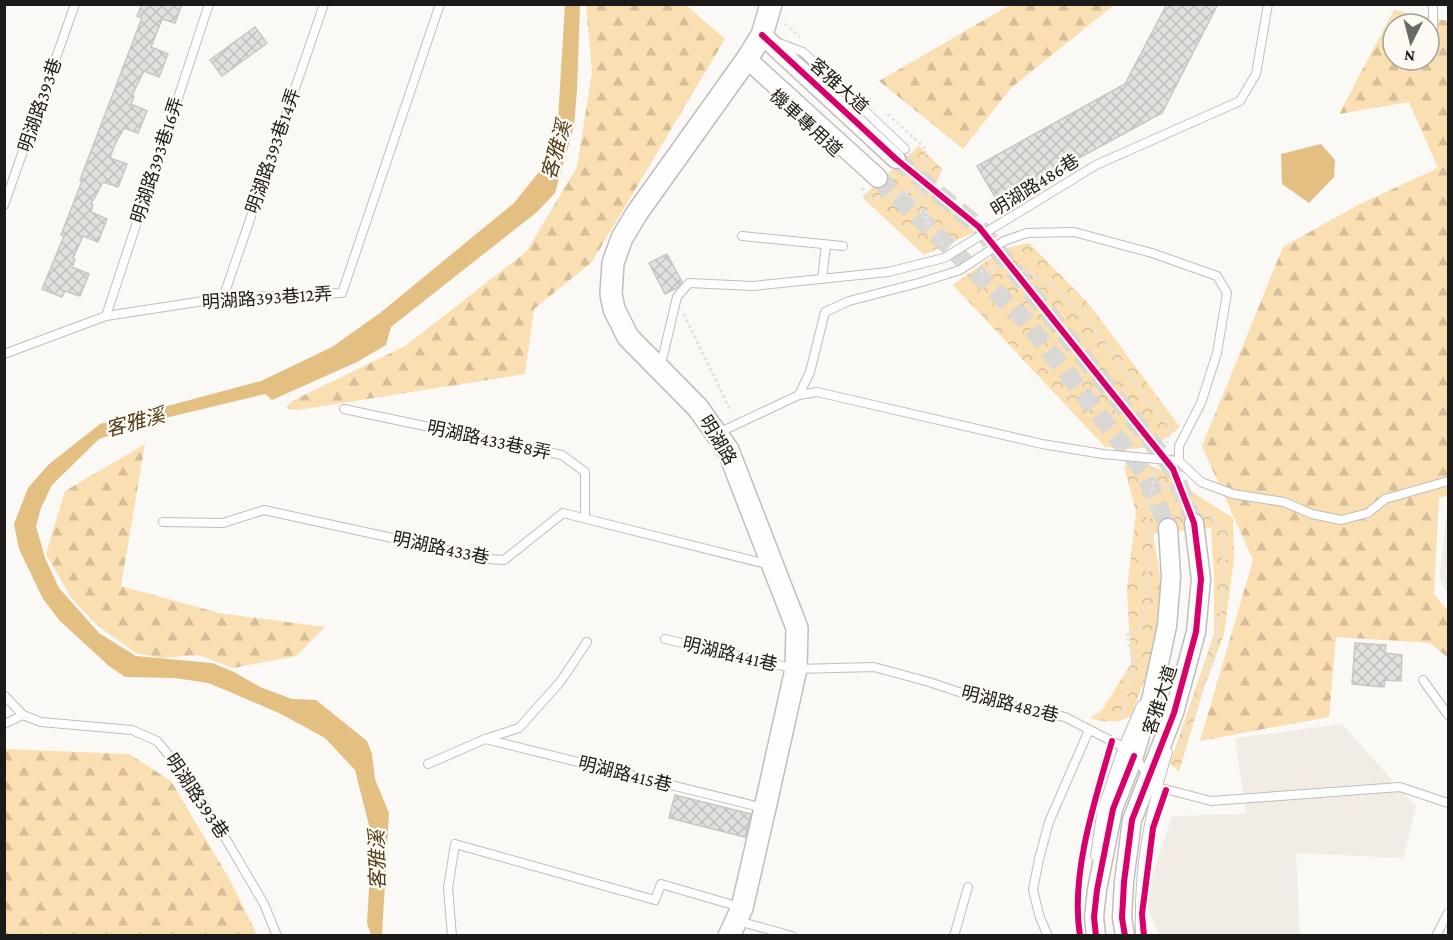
<svg xmlns="http://www.w3.org/2000/svg" width="1453" height="940" viewBox="0 0 1453 940" font-family="'Crimson Pro','Noto Sans TC',serif">
<style>
.built{fill:#f1ece4}
.forest{fill:url(#forest-firs);fill-rule:evenodd}
.park{fill:url(#park-crowns)}
.water{fill:#e3bf82}
.building{fill:url(#building-cross-hatch);stroke:#c8c6c4;stroke-width:1.5}
.lines{fill:none;stroke-linecap:round;stroke-linejoin:round}
.tertiary-tunnel{stroke:#dad8d5;stroke-width:18;stroke-dasharray:18 9;stroke-linecap:butt}
.service-casing{stroke:#c0bebc;stroke-width:10}
.tertiary-casing{stroke:#c0bebc;stroke-width:21}
.secondary-casing{stroke:#c0bebc;stroke-width:24}
.path{stroke:#e4e4e3;stroke-width:3;stroke-dasharray:3 3;stroke-linecap:butt}
.service{stroke:#fefefe;stroke-width:8}
.tertiary{stroke:#fefefe;stroke-width:18}
.secondary{stroke:#fefefe;stroke-width:21}
.cycleway-casing{stroke:#fdfaf4;stroke-width:10}
.cycleway{stroke:#d6006c;stroke-width:6}
.labels{text-anchor:middle;dominant-baseline:central;stroke-width:5;stroke-linejoin:round;paint-order:stroke}
.street-label{font-size:18px;fill:#1c1a18;stroke:#fdfaf4}
.water-label{font-size:20px;font-style:italic;fill:#533d19;stroke:#fdfaf4}
</style>
<defs>
<pattern id="forest-firs" width="22" height="20" patternUnits="userSpaceOnUse" patternTransform="scale(1.5)"><rect width="22" height="20" fill="#fadfb2"/><path d="M5 1l3.5 6h-7zM16 11l3.5 6h-7z" fill="#d6bf98"/></pattern>
<pattern id="park-crowns" width="20" height="18" patternUnits="userSpaceOnUse" patternTransform="scale(1.5)"><rect width="20" height="18" fill="#fadfb2"/><path d="M2 6a3 3 0 1 1 6 0M12 15a3 3 0 1 1 6 0" fill="none" stroke="#d6bf98"/></pattern>
<pattern id="building-cross-hatch" width="8" height="8" patternUnits="userSpaceOnUse" patternTransform="scale(1.5)"><rect width="8" height="8" fill="#e2e1de"/><path d="M0 0l8 8M0 8l8-8" fill="none" stroke="#c1c0be"/></pattern>
</defs>
<rect width="100%" height="100%" fill="#fbf9f6"/>
<g class="built">
<path d="M 1448,504 L 1448,593 L 1439,578 Z"/>
<path d="M 1342,724 L 1416,807 L 1403,858 L 1296,853 L 1300,935 L 1160,935 L 1144,901 L 1172,816 L 1246,814 L 1235,738 Z"/>
</g>
<g class="forest">
<path d="M 586,5 L 686,5 L 725,39 L 592,262 L 534,309 L 525,374 L 298,410 L 288,409 L 287,406 L 292,401 L 405,346 L 526,252 L 577,167 L 592,72 Z"/>
<path d="M 1010,5 L 1114,5 L 1011,88 L 963,149 L 879,81 Z"/>
<path d="M 1394,10 L 1448,21 L 1448,495 L 1439,498 L 1434,594 L 1448,611 L 1448,658 L 1430,643 L 1336,637 L 1329,717 L 1200,741 L 1253,560 L 1202,446 L 1283,247 L 1358,205 L 1438,168 L 1409,102 L 1339,114 ZM 1393,24 L 1429,24 L 1429,60 L 1393,60 Z"/>
<path d="M 145,444 L 121,586 L 219,613 L 325,627 L 296,656 L 233,668 L 198,655 L 162,658 L 136,653 L 98,626 L 72,599 L 46,554 L 65,491 Z"/>
<path d="M 5,749 L 129,754 L 171,781 L 230,880 L 257,935 L 5,935 Z"/>
</g>
<g class="park">
<path d="M 919,146 L 942,169 L 934,189 L 975,232 L 924,255 L 862,197 Z"/>
<path d="M 1029,243 L 1089,304 L 1180,427 C 1153,450 1140,451 1105,447 L 953,285 L 1003,249 Z"/>
<path d="M 1144,464 L 1174,474 L 1191,491 L 1233,518 L 1234,559 L 1224,634 L 1203,691 L 1179,772 L 1170,763 L 1214,634 L 1214,574 L 1211,528 L 1153,534 L 1163,594 L 1150,665 L 1131,716 C 1117,724 1105,722 1090,718 L 1102,710 L 1131,664 L 1127,589 L 1136,512 L 1124,466 Z"/>
</g>
<g class="water">
<path d="M 565,5 L 580,5 L 577,90 L 574,126 L 555,193 L 537,212 L 391,327 L 386,345 L 357,362 L 272,400 L 265,394 L 165,418 L 99,439 L 52,485 L 41,508 L 36,526 L 45,558 L 59,588 L 99,633 L 123,648 L 136,656 L 212,663 L 234,672 L 260,687 L 292,699 L 316,700 L 367,741 L 372,754 L 375,779 L 389,813 L 382,935 L 371,935 L 367,923 L 372,837 L 355,770 L 325,738 L 281,714 L 230,692 L 208,683 L 175,678 L 125,677 L 109,666 L 60,621 L 43,599 L 19,549 L 14,524 L 28,488 L 48,465 L 100,424 L 261,381 L 332,347 L 380,313 L 514,203 L 543,167 L 558,120 Z"/>
<path d="M 1321,144 L 1335,160 L 1334,177 L 1309,203 L 1282,184 L 1281,154 Z"/>
</g>
<g class="building">
<path d="M 142,4 L 182,4 L 175,23 L 162,19 L 151,47 L 168,54 L 159,77 L 144,71 L 132,95 L 134,96 L 131,104 L 147,111 L 138,133 L 124,128 L 115,144 L 110,158 L 127,164 L 118,187 L 103,182 L 91,204 L 93,205 L 91,212 L 107,219 L 98,242 L 83,236 L 73,258 L 75,259 L 72,267 L 89,274 L 80,296 L 65,291 L 62,297 L 42,289 L 64,236 L 61,235 L 82,181 L 80,180 L 142,18 L 137,16 Z"/>
<path d="M 1167,4 L 1218,4 L 1162,113 L 998,202 L 977,166 L 1125,84 Z"/>
<path d="M 255,27 L 267,43 L 222,76 L 210,60 Z"/>
<path d="M 667,254 L 682,282 L 677,288 L 665,294 L 649,263 Z"/>
<path d="M 1355,643 L 1386,645 L 1385,653 L 1402,655 L 1401,681 L 1385,680 L 1384,687 L 1352,684 Z"/>
<path d="M 675,795 L 751,814 L 745,837 L 669,818 Z"/>
</g>
<g class="lines">
<g class="tertiary-tunnel">
<path d="M 896,159 L 979,227 L 1173,469 L 1194,523"/>
<path d="M 878,178 L 1025,320 L 1144,472 L 1168,528"/>
</g>
<defs>
<g id="service">
<path d="M 1433,29 L 1433,4"/>
<path d="M 779,43 L 803,52 L 905,149"/>
<path d="M 4,205 L 75,4"/>
<path d="M 742,236 L 843,246"/>
<path d="M 822,279 L 826,245"/>
<path d="M 223,298 L 324,4"/>
<path d="M 106,316 L 209,4"/>
<path d="M 4,354 L 106,316 L 223,298 L 342,293 L 440,4"/>
<path d="M 661,364 L 677,297 L 689,283 L 753,286 L 888,272 L 944,258 L 1096,165 L 1240,101 L 1256,74 L 1268,4"/>
<path d="M 799,395 L 817,392 L 1042,444 L 1103,454 L 1179,461"/>
<path d="M 344,409 L 562,455 L 585,472 L 585,517"/>
<path d="M 718,433 L 799,395 L 810,372 L 825,312 L 849,301 L 922,282 L 960,270 L 1004,241 L 1027,233 L 1074,232 L 1152,253 L 1217,276 L 1227,293 L 1217,353 L 1201,403 L 1179,446 L 1179,461 L 1201,482 L 1233,494 L 1284,502 L 1312,514 L 1341,520 L 1368,513 L 1385,499 L 1448,481"/>
<path d="M 163,522 L 223,523 L 264,510 L 489,559 L 504,560 L 563,513 L 770,565"/>
<path d="M 665,639 L 796,669 L 874,667 L 929,682 L 980,699 L 1065,717 L 1123,747 L 1134,756 L 1157,787 L 1211,801 L 1400,787 L 1448,803"/>
<path d="M 1423,680 L 1448,715"/>
<path d="M 4,695 L 23,715 L 41,722 L 132,730 L 157,741 L 188,778 L 227,841 L 264,904 L 277,936"/>
<path d="M 4,724 L 23,715"/>
<path d="M 485,739 L 764,808"/>
<path d="M 428,764 L 485,739 L 519,728 L 561,681 L 587,642"/>
<path d="M 1095,856 L 1102,809 L 1123,747 L 1141,705"/>
<path d="M 738,921 L 792,936"/>
<path d="M 452,936 L 448,888 L 455,844 L 655,900 L 661,884 L 740,907"/>
<path d="M 954,936 L 968,887"/>
<path d="M 1048,936 L 1040,918 L 1033,890 L 1039,859 L 1049,822 L 1089,730"/>
<path d="M 1140,936 C 1138,869 1148,815 1168,752"/>
<path d="M 1436,936 L 1448,913"/>
</g>
<g id="tertiary">
<path d="M 762,35 L 896,159"/>
<path d="M 747,59 L 878,178"/>
<path d="M 1096,936 L 1094,917 L 1097,890 L 1113,809 L 1134,756 L 1152,696 L 1167,626 L 1171,577 L 1168,528"/>
<path d="M 1125,936 L 1122,918 L 1124,882 L 1132,820 L 1174,713 L 1196,632 L 1201,579 L 1194,523"/>
</g>
<path id="secondary" d="M 729,936 L 742,908 L 765,808 L 796,669 L 797,628 L 728,450 L 698,408 L 628,337 L 614,309 L 611,294 L 613,263 L 622,238 L 637,213 L 747,59 L 762,35 L 771,4"/>
</defs>
<use href="#service" class="service-casing"/>
<use href="#tertiary" class="tertiary-casing"/>
<use href="#secondary" class="secondary-casing"/>
<g class="path">
<path d="M 785,24 L 800,37"/>
<path d="M 888,114 L 926,149 L 920,188 L 931,230 L 944,246"/>
<path d="M 862,188 L 871,198 L 905,193 L 920,188"/>
<path d="M 905,194 L 913,197 L 928,226"/>
<path d="M 980,272 L 1002,266 L 1025,271 L 1056,287 L 1080,311 L 1170,428 L 1167,443"/>
<path d="M 684,314 L 730,410"/>
<path d="M 1153,470 C 1158,488 1185,497 1200,507"/>
<path d="M 1122,717 L 1134,662 L 1127,635 C 1139,633 1141,629 1146,618 L 1149,500 L 1155,477"/>
<path d="M 1192,717 L 1214,654 L 1225,575 L 1224,533 L 1206,510"/>
<path d="M 1180,751 L 1188,729"/>
</g>
<use href="#service" class="service"/>
<use href="#tertiary" class="tertiary"/>
<use href="#secondary" class="secondary"/>
<defs>
<g id="cycleway">
<path d="M 762,35 L 896,159 L 979,227 L 1173,469 L 1194,523 L 1201,579 L 1196,632 L 1174,713 L 1132,820 L 1124,882 L 1122,918 L 1125,936"/>
<path d="M 1080,936 C 1070,875 1095,800 1112,741"/>
<path d="M 1096,936 L 1094,917 L 1097,890 L 1113,809 L 1134,756"/>
<path d="M 1144,936 L 1142,914 L 1153,828 L 1166,790"/>
</g>
</defs>
<use href="#cycleway" class="cycleway-casing"/>
<use href="#cycleway" class="cycleway"/>
</g>
<g class="labels">
<g class="street-label">
<text transform="translate(839 86) rotate(42)">客雅大道</text>
<text transform="translate(40 105) rotate(-71)">明湖路393巷</text>
<text transform="translate(806 123) rotate(42)">機車專用道</text>
<text transform="translate(273 151) rotate(-71)">明湖路393巷14弄</text>
<text transform="translate(157 160) rotate(-72)">明湖路393巷16弄</text>
<text transform="translate(1035 185) rotate(-32)">明湖路486巷</text>
<text transform="translate(267 298) rotate(-4)">明湖路393巷12弄</text>
<text transform="translate(489 440) rotate(12)">明湖路433巷8弄</text>
<text transform="translate(718 440) rotate(59)">明湖路</text>
<text transform="translate(441 548) rotate(12)">明湖路433巷</text>
<text transform="translate(730 654) rotate(13)">明湖路441巷</text>
<text transform="translate(1160 700) rotate(-72)">客雅大道</text>
<text transform="translate(1010 704) rotate(14)">明湖路482巷</text>
<text transform="translate(625 774) rotate(14)">明湖路415巷</text>
<text transform="translate(197 796) rotate(56)">明湖路393巷</text>
</g>
<g class="water-label">
<text transform="translate(556 150) rotate(-74)">客雅溪</text>
<text transform="translate(135 422) rotate(-15)">客雅溪</text>
<text transform="translate(377 860) rotate(-91)">客雅溪</text>
</g>
</g>
<rect width="1453" height="940" fill="none" stroke="#1c1a18" stroke-width="12"/>
<g transform="translate(1411 42) rotate(186)"><circle r="28" fill="#fdfaf4" stroke="#a3a09c" stroke-width="1.5"/>
<path d="M0-4.5L10 22L0 15L-10 22Z" fill="#6a6866"/>
<text y="-9" font-size="16" font-weight="bold" text-anchor="middle" fill="#1c1a18">N</text>
</g>
</svg>
